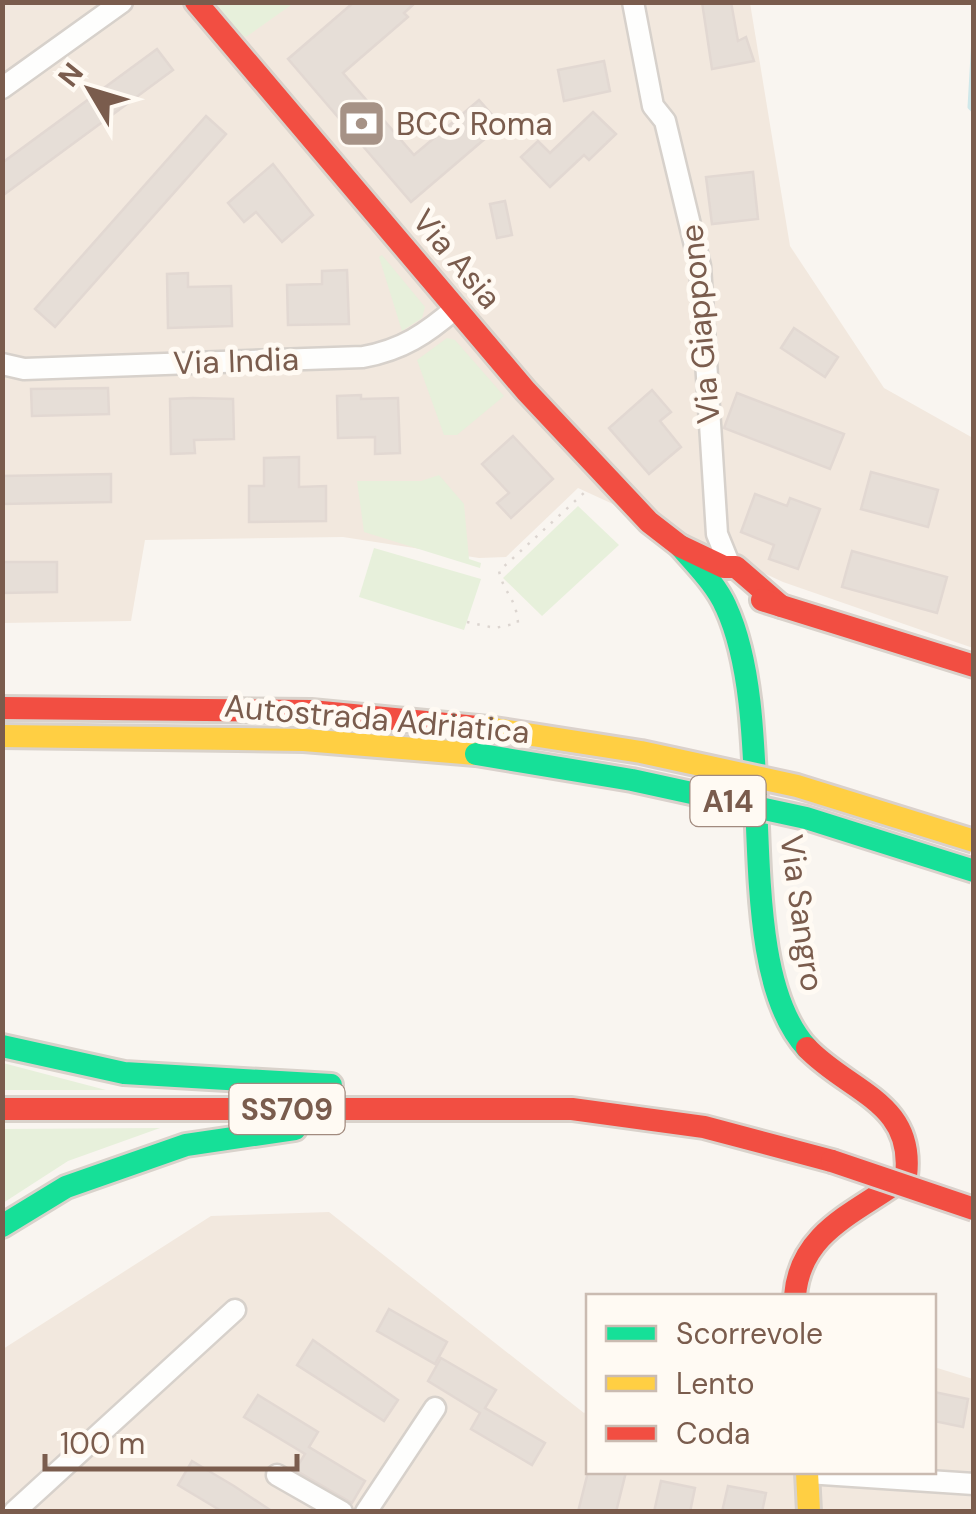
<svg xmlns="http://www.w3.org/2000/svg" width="976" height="1514" viewBox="0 0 976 1514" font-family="'DM Sans',sans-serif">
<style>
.residential{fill:#f2e8de}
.green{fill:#e7f0db}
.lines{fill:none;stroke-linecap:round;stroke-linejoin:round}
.stream{stroke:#d0e8ea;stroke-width:5}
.building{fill:#e6ded7;stroke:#e2d8d2;stroke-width:2.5}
.street-casing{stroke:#d7d1cb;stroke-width:25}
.fast-casing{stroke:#d9d2cb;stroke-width:28}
.slow-casing{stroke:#d9d2cb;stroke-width:28}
.jam-casing{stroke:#d9d2cb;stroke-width:28}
.path{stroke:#dcd5d0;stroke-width:2.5;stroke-dasharray:2.5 8;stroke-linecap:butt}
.street{stroke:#fefefd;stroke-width:20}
.fast{stroke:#16e098;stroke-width:22}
.slow{stroke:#ffcf43;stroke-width:22}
.jam{stroke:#f24e42;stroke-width:22}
.fast-bridge-casing{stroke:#dad1cc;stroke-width:28;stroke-linecap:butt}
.slow-bridge-casing{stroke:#dad1cc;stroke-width:28;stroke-linecap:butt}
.jam-bridge-casing{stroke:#dad1cc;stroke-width:28;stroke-linecap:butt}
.fast-bridge{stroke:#16e098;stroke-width:22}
.slow-bridge{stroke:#ffcf43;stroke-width:22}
.jam-bridge{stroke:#f24e42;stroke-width:22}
.labels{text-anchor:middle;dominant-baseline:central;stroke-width:10;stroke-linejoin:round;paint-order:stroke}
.shield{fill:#fffaf3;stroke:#a28b7f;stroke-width:2.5}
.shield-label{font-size:30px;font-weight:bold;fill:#7a5c4d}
.poi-label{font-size:32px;fill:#7a5c4d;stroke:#fffaf3;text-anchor:start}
.street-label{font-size:32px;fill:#7a5c4d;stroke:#fffaf3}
</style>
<rect width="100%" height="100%" fill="#f9f5f0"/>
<g class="residential">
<path d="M 2,3 L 750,3 L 790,246 L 884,388 L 973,438 L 973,648 L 783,582 L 578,488 L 506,557 L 479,558 L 343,537 L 145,540 L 131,621 L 3,623 Z"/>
<path d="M 329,1212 L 584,1413 L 588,1410 L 588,1472 L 934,1472 L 934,1367 L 973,1379 L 973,1511 L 3,1512 L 3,1349 L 211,1216 Z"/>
</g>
<g class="green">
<path d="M 212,3 L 294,3 L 246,37 L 234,30 Z"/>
<path d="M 382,255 L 425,307 L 422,318 L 402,331 L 379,257 Z"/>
<path d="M 447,338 L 455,340 L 504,396 L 457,435 L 444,435 L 417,360 Z"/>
<path d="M 439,475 L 464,504 L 469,559 L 481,563 L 480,568 L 364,532 L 357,481 L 421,481 Z"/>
<path d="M 578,506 L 619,545 L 542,616 L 503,578 Z"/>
<path d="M 374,548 L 481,579 L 464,630 L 359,597 Z"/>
<path d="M 3,1063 L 106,1090 L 3,1090 Z"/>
<path d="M 160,1128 L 68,1161 L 3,1203 L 3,1129 Z"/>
</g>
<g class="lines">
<path class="stream" d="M 974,38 L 970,107 L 974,111"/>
</g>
<g class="building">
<path d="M 354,2 L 416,2 L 404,13 L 408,17 L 343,73 L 414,155 L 479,100 L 501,125 L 411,202 L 288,59 Z"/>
<path d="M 702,2 L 731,2 L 738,41 L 746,37 L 754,61 L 712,69 Z"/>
<path d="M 157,49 L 173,70 L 2,196 L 2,163 Z"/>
<path d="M 604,61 L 610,91 L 564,101 L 558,70 Z"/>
<path d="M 593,112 L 616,134 L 589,160 L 584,155 L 550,187 L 521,157 L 538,141 L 550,153 Z"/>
<path d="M 206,116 L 226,134 L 55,327 L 35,309 Z"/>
<path d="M 273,164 L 313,215 L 282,242 L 256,212 L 244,222 L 228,203 Z"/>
<path d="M 753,172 L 758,219 L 712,224 L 706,177 Z"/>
<path d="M 505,201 L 512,235 L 497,238 L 490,204 Z"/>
<path d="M 347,270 L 349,324 L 288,325 L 287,285 L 322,284 L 322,271 Z"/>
<path d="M 188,273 L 188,287 L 231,286 L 232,326 L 168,328 L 167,274 Z"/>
<path d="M 794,328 L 838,357 L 825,377 L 781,348 Z"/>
<path d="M 108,388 L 109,414 L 32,416 L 31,389 Z"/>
<path d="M 652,390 L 671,412 L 660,421 L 681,447 L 649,474 L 609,428 Z"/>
<path d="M 737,393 L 844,434 L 830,469 L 724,428 Z"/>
<path d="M 361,395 L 361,399 L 398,398 L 400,453 L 375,454 L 375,437 L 338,438 L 337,396 Z"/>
<path d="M 193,398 L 233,399 L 234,439 L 194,440 L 195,453 L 171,454 L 170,399 Z"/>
<path d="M 513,436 L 553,479 L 511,518 L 497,503 L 509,493 L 482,464 Z"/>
<path d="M 299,457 L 299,487 L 326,486 L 326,521 L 249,522 L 249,486 L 264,486 L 264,458 Z"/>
<path d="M 871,472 L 938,490 L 928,527 L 861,509 Z"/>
<path d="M 111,474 L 111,502 L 2,504 L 2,476 Z"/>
<path d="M 755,494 L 787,506 L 790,498 L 820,509 L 798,569 L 769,559 L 774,545 L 741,532 Z"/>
<path d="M 852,551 L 947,577 L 937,613 L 842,587 Z"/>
<path d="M 2,562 L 57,562 L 57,592 L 2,593 Z"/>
<path d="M 389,1309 L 447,1342 L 435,1364 L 377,1331 Z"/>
<path d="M 313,1340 L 398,1400 L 384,1421 L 297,1365 Z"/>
<path d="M 441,1358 L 496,1390 L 485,1408 L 545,1443 L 532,1465 L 471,1429 L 480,1413 L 428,1381 Z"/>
<path d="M 934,1392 L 968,1399 L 963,1427 L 934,1421 Z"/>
<path d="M 258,1395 L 318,1432 L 309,1447 L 365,1481 L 352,1503 L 295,1470 L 305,1454 L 244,1417 Z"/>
<path d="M 192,1461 L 234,1486 L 273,1512 L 223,1512 L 178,1485 Z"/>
<path d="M 588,1472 L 626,1472 L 616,1512 L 578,1512 Z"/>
<path d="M 661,1481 L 695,1488 L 690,1512 L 654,1512 Z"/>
<path d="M 728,1486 L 766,1493 L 762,1512 L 722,1512 Z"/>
</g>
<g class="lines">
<defs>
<g id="street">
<path d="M 633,2 L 653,106 L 665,121 L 700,266 L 717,534 L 730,566"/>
<path d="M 2,88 L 122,2"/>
<path d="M 2,364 L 24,369 L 363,357 C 402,350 426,334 456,308"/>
<path d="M 807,1473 L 974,1484"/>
<path d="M 277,1475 L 342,1512"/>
<path d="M 14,1512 L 235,1310"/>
<path d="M 366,1512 L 435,1408"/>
</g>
<g id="fast">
<path d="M 680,546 C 696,565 716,584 726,607 C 781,726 728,962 807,1048"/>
<path d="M 2,1046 L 124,1073 L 331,1085"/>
<path d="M 2,1226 L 66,1187 L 186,1145 L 295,1129"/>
</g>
<g id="slow">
<path d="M 2,736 L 304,740 L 476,754"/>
<path d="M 807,1472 L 809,1512"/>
</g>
<g id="jam">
<path d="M 196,2 L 526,391 L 649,522 L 680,546 L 724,567 L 736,567 L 781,606"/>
<path d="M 762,600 L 974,666"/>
<path d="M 2,708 L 311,711 L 488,728"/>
<path d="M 2,1109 L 572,1109 L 704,1127 L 832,1161"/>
<path d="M 795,1296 C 800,1230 859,1212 906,1176 C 915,1102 849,1092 807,1048"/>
</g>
</defs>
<use href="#street" class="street-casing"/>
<use href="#fast" class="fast-casing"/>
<use href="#slow" class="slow-casing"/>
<use href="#jam" class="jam-casing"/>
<path class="path" d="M 467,622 L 495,628 L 518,623 C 516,597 504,594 499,571 L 586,491"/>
<use href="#street" class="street"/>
<use href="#fast" class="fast"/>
<use href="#slow" class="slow"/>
<use href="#jam" class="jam"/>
<defs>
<path id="fast-bridge" d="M 476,754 L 632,780 L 806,818 L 974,871"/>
<path id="slow-bridge" d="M 488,728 L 641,752 L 797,786 L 974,841"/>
<path id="jam-bridge" d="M 832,1161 L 974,1209"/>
</defs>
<use href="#fast-bridge" class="fast-bridge-casing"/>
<use href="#slow-bridge" class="slow-bridge-casing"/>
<use href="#jam-bridge" class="jam-bridge-casing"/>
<use href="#fast-bridge" class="fast-bridge"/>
<use href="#slow-bridge" class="slow-bridge"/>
<use href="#jam-bridge" class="jam-bridge"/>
</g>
<defs>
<symbol id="bank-square" viewBox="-11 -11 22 22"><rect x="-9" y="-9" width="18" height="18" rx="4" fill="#a69286" stroke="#fffaf3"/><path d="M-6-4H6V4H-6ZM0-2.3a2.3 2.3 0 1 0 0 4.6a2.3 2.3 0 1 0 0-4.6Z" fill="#fff"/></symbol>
</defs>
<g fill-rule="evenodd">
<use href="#bank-square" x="334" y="96" width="55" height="55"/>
</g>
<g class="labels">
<g class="shield">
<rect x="690.5" y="776" width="75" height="50" rx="8"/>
<rect x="229.5" y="1084" width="115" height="50" rx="8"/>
</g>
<g class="shield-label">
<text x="728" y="801">A14</text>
<text x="287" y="1109">SS709</text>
</g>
<g class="poi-label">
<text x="396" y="124">BCC Roma</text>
</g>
<g class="street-label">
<text transform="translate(457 259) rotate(50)">Via Asia</text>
<text transform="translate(700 324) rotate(-95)">Via Giappone</text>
<text transform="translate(236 361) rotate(-2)">Via India</text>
<text transform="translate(377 719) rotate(5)">Autostrada Adriatica</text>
<text transform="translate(802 913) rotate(82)">Via Sangro</text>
</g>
</g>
<rect width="976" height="1514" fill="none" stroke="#7a5c4d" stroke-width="10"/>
<rect x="586" y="1294" width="350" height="180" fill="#fffaf3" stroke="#cabbb1" stroke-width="2.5"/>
<rect x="606" y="1326" width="50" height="15" fill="#16e098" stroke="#cabbb1" stroke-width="2.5"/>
<text x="676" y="1344" font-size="30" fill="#7a5c4d">Scorrevole</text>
<rect x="606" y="1376" width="50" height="15" fill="#ffcf43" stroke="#cabbb1" stroke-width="2.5"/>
<text x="676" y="1394" font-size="30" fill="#7a5c4d">Lento</text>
<rect x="606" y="1426" width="50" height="15" fill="#f24e42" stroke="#cabbb1" stroke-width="2.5"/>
<text x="676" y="1444" font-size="30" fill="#7a5c4d">Coda</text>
<g transform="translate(90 90) rotate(308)" stroke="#fffaf3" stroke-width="8" paint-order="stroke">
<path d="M0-8L18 38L0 25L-18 38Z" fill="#7a5c4d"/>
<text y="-15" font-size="28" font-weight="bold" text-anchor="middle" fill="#7a5c4d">N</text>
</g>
<path d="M45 1454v15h252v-15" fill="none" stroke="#7a5c4d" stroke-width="5"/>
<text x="60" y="1454" font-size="30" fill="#7a5c4d" stroke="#fffaf3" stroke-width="8" paint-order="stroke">100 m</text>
</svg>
